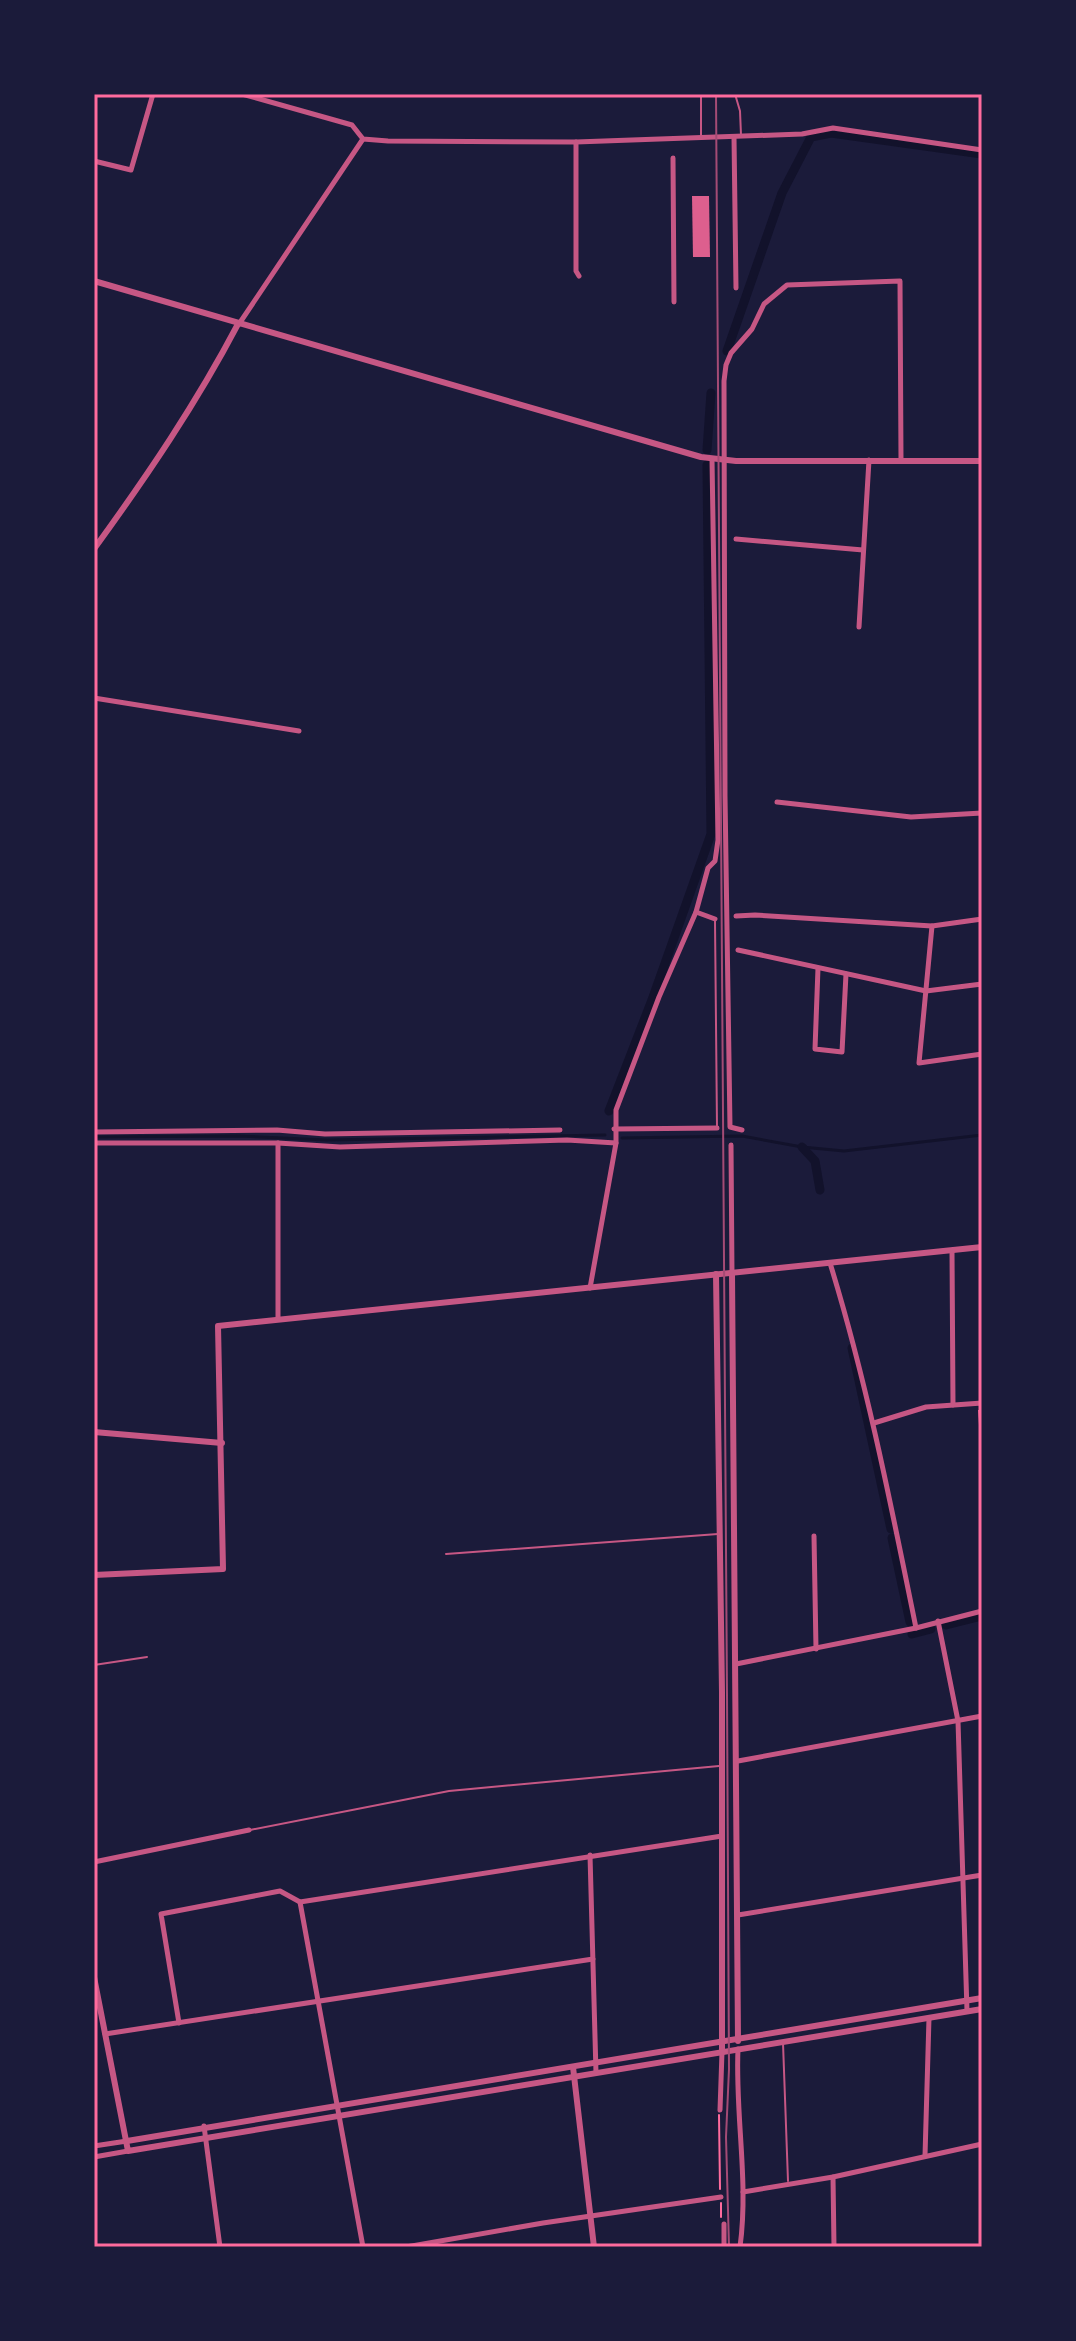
<svg xmlns="http://www.w3.org/2000/svg" width="1076" height="2341" viewBox="0 0 1076 2341" font-family="Roboto,sans-serif">
<style>
.lines{fill:none;stroke-linecap:round;stroke-linejoin:round}
.stream{stroke:#12122b;stroke-width:3}
.canal{stroke:#12122b;stroke-width:9}
.building{fill:#dd5f8e}
.path{stroke:#ff6b9d;stroke-width:2}
.service{stroke:#c65784;stroke-width:2}
.minor{stroke:#c65784;stroke-width:5}
.tertiary{stroke:#c65784;stroke-width:6}
.tram{stroke:#a44b75;stroke-width:2}
.neatline{fill:none;stroke:#ff6b9d;stroke-width:3}
</style>
<rect width="100%" height="100%" fill="#1b1b3a"/>
<g class="lines">
<g class="stream">
<path d="M 94,1137 L 239,1136 L 327,1140 L 605,1135"/>
<path d="M 622,1138 L 742,1136 L 802,1147 L 844,1151 L 982,1135"/>
</g>
<g class="canal">
<path d="M 727,351 L 782,193 L 811,137 L 831,133 L 982,154"/>
<path d="M 707,450 L 711,393"/>
<path d="M 609,1111 L 652,1000 L 711,834 L 707,465"/>
<path d="M 802,1147 L 815,1161 L 820,1190"/>
<path d="M 852,1348 L 891,1529"/>
<path d="M 892,1538 L 910,1622"/>
<path d="M 946,1625 L 982,1616"/>
<path d="M 912,1634 L 931,1629"/>
</g>
</g>
<g class="building">
<path d="M 692,196 L 709,196 L 710,257 L 693,257 Z"/>
<path d="M 978,1410 L 982,1410 L 982,1440 L 980,1440 Z"/>
</g>
<g class="lines">
<g class="path">
<path d="M 719,2115 L 720,2189"/>
<path d="M 721,2203 L 721,2217"/>
</g>
<g class="service">
<path d="M 735,94 L 740,111 L 741,135"/>
<path d="M 701,137 L 701,94"/>
<path d="M 715,921 L 717,1127"/>
<path d="M 446,1554 L 718,1534"/>
<path d="M 94,1665 L 147,1657"/>
<path d="M 250,1830 L 449,1791 L 719,1766"/>
<path d="M 783,2043 L 788,2181"/>
</g>
<g class="minor">
<path d="M 242,94 L 352,125 L 363,139 L 388,141 L 576,142 L 802,134 L 833,128 L 982,150"/>
<path d="M 734,137 L 736,288"/>
<path d="M 576,142 L 576,271 L 579,276"/>
<path d="M 673,158 L 674,302"/>
<path d="M 94,161 L 131,170 L 153,94"/>
<path d="M 239,324 L 363,139"/>
<path d="M 736,539 L 863,550"/>
<path d="M 859,627 L 869,460"/>
<path d="M 94,698 L 299,731"/>
<path d="M 777,802 L 911,817 L 982,813"/>
<path d="M 696,912 L 715,919"/>
<path d="M 736,916 L 755,915 L 932,926 L 982,919"/>
<path d="M 932,926 L 919,1063 L 982,1054"/>
<path d="M 738,950 L 926,991 L 982,984"/>
<path d="M 818,968 L 815,1049 L 842,1052 L 846,974"/>
<path d="M 614,1129 L 717,1128"/>
<path d="M 742,1130 L 730,1127 L 725,796 L 724,381 L 726,365 L 731,353 L 752,329 L 764,304 L 787,285 L 900,281 L 901,460"/>
<path d="M 94,1132 L 277,1130 L 325,1134 L 560,1130"/>
<path d="M 94,1143 L 278,1143 L 340,1147 L 567,1140 L 616,1143"/>
<path d="M 278,1143 L 278,1318"/>
<path d="M 731,1145 L 732,1273"/>
<path d="M 952,1251 L 953,1405"/>
<path d="M 830,1263 C 867,1383 891,1505 916,1628"/>
<path d="M 590,1288 L 616,1143 L 616,1110 L 659,997 L 696,912 L 708,868 L 715,861 L 718,840 L 712,459"/>
<path d="M 874,1423 L 926,1407 L 982,1403"/>
<path d="M 814,1536 L 816,1649"/>
<path d="M 938,1621 L 958,1721 L 967,2011"/>
<path d="M 736,1664 L 916,1628 L 982,1611"/>
<path d="M 738,1761 L 982,1716"/>
<path d="M 590,1855 L 596,2073"/>
<path d="M 94,1862 L 249,1830"/>
<path d="M 300,1902 L 363,2247"/>
<path d="M 738,1915 L 982,1875"/>
<path d="M 179,2023 L 161,1914 L 280,1891 L 300,1902 L 722,1836"/>
<path d="M 105,2034 L 593,1959"/>
<path d="M 738,2049 C 735,2115 749,2181 740,2247"/>
<path d="M 720,2110 L 722,2052"/>
<path d="M 204,2126 L 220,2247"/>
<path d="M 94,2146 L 127,2141"/>
<path d="M 925,2156 L 929,2018"/>
<path d="M 94,2157 L 128,2151"/>
<path d="M 833,2177 L 834,2247"/>
<path d="M 743,2192 L 833,2177 L 982,2144"/>
<path d="M 724,2224 L 724,2247"/>
<path d="M 406,2247 L 543,2223 L 721,2197"/>
</g>
<g class="tertiary">
<path d="M 94,281 L 701,457 L 736,461 L 982,461"/>
<path d="M 94,549 C 147,476 196,404 238,324"/>
<path d="M 732,1273 L 738,2041"/>
<path d="M 716,1274 L 722,1692 L 722,2052"/>
<path d="M 94,1432 L 222,1443"/>
<path d="M 94,1575 L 223,1569 L 218,1326 L 982,1247"/>
<path d="M 94,1977 L 128,2151 L 982,2009"/>
<path d="M 573,2067 L 594,2247"/>
<path d="M 127,2141 L 982,1998"/>
</g>
<path class="tram" d="M 716,94 L 727,1695 L 729,2069 L 726,2137 L 729,2247"/>
</g>
<rect width="1076" height="2341" fill="none" stroke="#1b1b3a" stroke-width="192"/>
<rect x="96" y="96" width="884" height="2149" class="neatline"/>
</svg>
